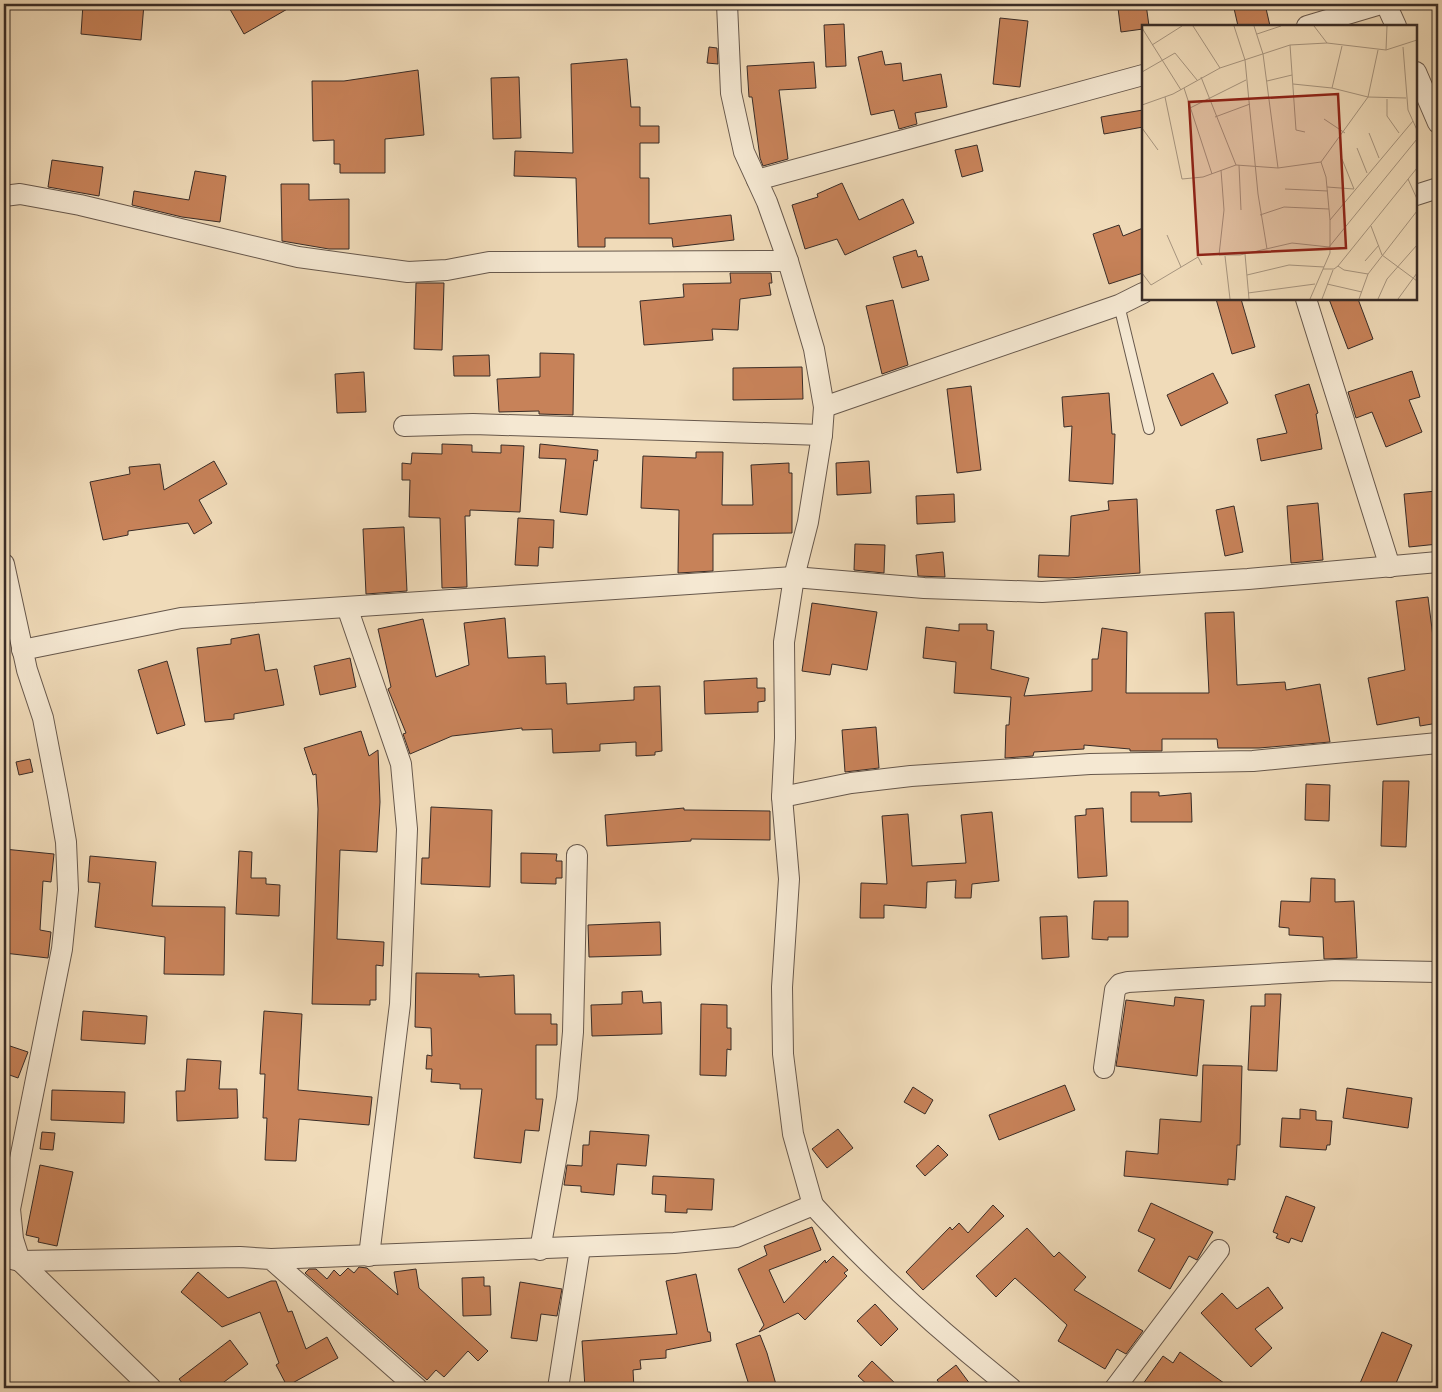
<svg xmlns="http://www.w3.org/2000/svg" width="1442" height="1392" viewBox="0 0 1442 1392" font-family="'IM FELL Double Pica',serif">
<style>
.building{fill:#c78259;stroke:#392c27}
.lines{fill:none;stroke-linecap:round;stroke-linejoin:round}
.service-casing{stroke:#67584c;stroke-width:12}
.minor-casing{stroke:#67584c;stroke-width:22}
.service{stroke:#f5e8d2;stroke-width:10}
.minor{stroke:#f5e8d2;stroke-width:20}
.inset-road{fill:none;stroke:#a7957f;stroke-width:1}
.view{fill:#8f2418;fill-opacity:0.15;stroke:#8f2418;stroke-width:2.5}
.inset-edge{fill:none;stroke:#392c27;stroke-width:2.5}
</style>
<rect width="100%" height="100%" fill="#f0dbb9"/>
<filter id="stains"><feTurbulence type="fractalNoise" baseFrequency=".004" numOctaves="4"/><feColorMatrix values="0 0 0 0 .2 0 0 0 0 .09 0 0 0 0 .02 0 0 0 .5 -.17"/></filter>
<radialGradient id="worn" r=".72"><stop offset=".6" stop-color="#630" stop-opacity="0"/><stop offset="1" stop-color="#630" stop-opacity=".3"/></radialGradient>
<g class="building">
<path d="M 83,4 L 114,7 L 115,4 L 144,4 L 141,40 L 81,34 Z"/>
<path d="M 227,4 L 296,4 L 244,34 Z"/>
<path d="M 1146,4 L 1149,26 L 1143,26 L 1143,29 L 1121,32 L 1118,8 Z"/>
<path d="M 1233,4 L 1265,4 L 1270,26 L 1238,26 Z"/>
<path d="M 1000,18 L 1028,21 L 1020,87 L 993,84 Z"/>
<path d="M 844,24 L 846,66 L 826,67 L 824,25 Z"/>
<path d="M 709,47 L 717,48 L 718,64 L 707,63 Z"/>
<path d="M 882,51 L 885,65 L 901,63 L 903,81 L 941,74 L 947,107 L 915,113 L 917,124 L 899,129 L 894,110 L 871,115 L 858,57 Z"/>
<path d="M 627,59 L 631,107 L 640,107 L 640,126 L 659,126 L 659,143 L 640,143 L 640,178 L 649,178 L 649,224 L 731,215 L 734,240 L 673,247 L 672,238 L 605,238 L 605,247 L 578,247 L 576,178 L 514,176 L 515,151 L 573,153 L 571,64 Z"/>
<path d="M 814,62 L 816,88 L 779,90 L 788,159 L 763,166 L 760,158 L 752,97 L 749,97 L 747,66 Z"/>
<path d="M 418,70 L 424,135 L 385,139 L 385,173 L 340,173 L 340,164 L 334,164 L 334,140 L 313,141 L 312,81 L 344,81 Z"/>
<path d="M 519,77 L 521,138 L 493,139 L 491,78 Z"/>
<path d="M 1143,110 L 1143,127 L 1104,134 L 1101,117 Z"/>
<path d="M 977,145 L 983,171 L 962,177 L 955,150 Z"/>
<path d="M 52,160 L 103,167 L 99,196 L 48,187 Z"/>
<path d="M 195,171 L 226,176 L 220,222 L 182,217 L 132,205 L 134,191 L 189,200 Z"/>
<path d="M 842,183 L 859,220 L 903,199 L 914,223 L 845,255 L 837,239 L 805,249 L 792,205 L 818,197 L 817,194 Z"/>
<path d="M 281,184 L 309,184 L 309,200 L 349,199 L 349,249 L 329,249 L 282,241 Z"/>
<path d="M 1119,225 L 1123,236 L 1143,228 L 1143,273 L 1109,284 L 1093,234 Z"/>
<path d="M 916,250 L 918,257 L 922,256 L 929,280 L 902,288 L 893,257 Z"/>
<path d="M 730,273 L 771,273 L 772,283 L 769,283 L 771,295 L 740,299 L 738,330 L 712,329 L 713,340 L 644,345 L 640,301 L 684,297 L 683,284 L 731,283 Z"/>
<path d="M 416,283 L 444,283 L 442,350 L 414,349 Z"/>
<path d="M 1216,299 L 1241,299 L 1255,347 L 1232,354 Z"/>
<path d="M 1329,299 L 1358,299 L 1373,339 L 1348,349 Z"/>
<path d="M 893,300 L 908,365 L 882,374 L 866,306 Z"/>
<path d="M 540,353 L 574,354 L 573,415 L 539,414 L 539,411 L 499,412 L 497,379 L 540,377 Z"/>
<path d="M 489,355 L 490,376 L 454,376 L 453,356 Z"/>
<path d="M 802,367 L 803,399 L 733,400 L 733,368 Z"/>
<path d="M 1412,371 L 1420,397 L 1409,400 L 1422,432 L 1386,447 L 1372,412 L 1356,418 L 1348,392 Z"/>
<path d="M 364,372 L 366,412 L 337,413 L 335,374 Z"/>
<path d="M 1213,373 L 1228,403 L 1181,426 L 1167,395 Z"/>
<path d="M 1309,384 L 1318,413 L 1316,414 L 1322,449 L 1261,461 L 1257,439 L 1287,433 L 1275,395 Z"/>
<path d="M 971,386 L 981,470 L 957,473 L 947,389 Z"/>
<path d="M 1109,393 L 1112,434 L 1115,434 L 1113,484 L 1069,481 L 1072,426 L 1064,427 L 1062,397 Z"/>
<path d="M 442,444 L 472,445 L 472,452 L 501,453 L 501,445 L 524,446 L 520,512 L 470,510 L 470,516 L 465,516 L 467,587 L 442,588 L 440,518 L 409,517 L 410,480 L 402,480 L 402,463 L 411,464 L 412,453 L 442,454 Z"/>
<path d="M 540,444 L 598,450 L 597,461 L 594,460 L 587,515 L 560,512 L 566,459 L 539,458 Z"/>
<path d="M 696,452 L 723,452 L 722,505 L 753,505 L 751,465 L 789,463 L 789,473 L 792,473 L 792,533 L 713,534 L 713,571 L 678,573 L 679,510 L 641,508 L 643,456 L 696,458 Z"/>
<path d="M 214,461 L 227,484 L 199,500 L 212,523 L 194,534 L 188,523 L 128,531 L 128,535 L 103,540 L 90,482 L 130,474 L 129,467 L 160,464 L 164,490 Z"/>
<path d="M 869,461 L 871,493 L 837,495 L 836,463 Z"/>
<path d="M 1437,491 L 1438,544 L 1409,547 L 1404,494 Z"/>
<path d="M 954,494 L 955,522 L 917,524 L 916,496 Z"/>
<path d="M 1137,499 L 1140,573 L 1069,578 L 1038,577 L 1039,555 L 1069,556 L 1071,516 L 1109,510 L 1108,501 Z"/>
<path d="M 1318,503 L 1323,560 L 1291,563 L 1287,506 Z"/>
<path d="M 1234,506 L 1243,552 L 1225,556 L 1216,510 Z"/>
<path d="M 518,518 L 554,520 L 553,548 L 539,547 L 538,566 L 515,565 Z"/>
<path d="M 404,527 L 407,591 L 366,594 L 363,529 Z"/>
<path d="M 855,544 L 885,545 L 884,573 L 854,570 Z"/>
<path d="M 943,552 L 945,577 L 918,576 L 916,555 Z"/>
<path d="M 1428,597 L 1438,677 L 1438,723 L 1420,726 L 1419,717 L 1377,725 L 1368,678 L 1405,670 L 1396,601 Z"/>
<path d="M 812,603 L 877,612 L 867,670 L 832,664 L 830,675 L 802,671 Z"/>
<path d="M 1234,612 L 1237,685 L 1285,682 L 1286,690 L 1320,684 L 1330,742 L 1259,748 L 1218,748 L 1217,739 L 1162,739 L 1162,751 L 1130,751 L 1130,749 L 1084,745 L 1084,749 L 1034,752 L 1033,756 L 1005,758 L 1006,725 L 1009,725 L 1011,697 L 954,693 L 956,662 L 923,658 L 926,627 L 959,631 L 959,624 L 987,624 L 987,630 L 994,631 L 991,669 L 1029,678 L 1024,696 L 1092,691 L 1092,659 L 1098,659 L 1102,628 L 1127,632 L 1126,693 L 1209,693 L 1205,613 Z"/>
<path d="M 505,618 L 508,658 L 545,656 L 546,684 L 566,683 L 567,704 L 634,700 L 634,687 L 660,686 L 662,751 L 655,752 L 655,755 L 636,756 L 636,742 L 600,744 L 600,751 L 553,753 L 552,729 L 522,730 L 522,728 L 452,736 L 410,754 L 403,734 L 406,733 L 388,689 L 391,687 L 378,629 L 423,619 L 436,677 L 469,665 L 464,623 Z"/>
<path d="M 259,634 L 265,671 L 277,669 L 284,705 L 234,714 L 234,719 L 205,722 L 197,648 L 231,644 L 231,639 Z"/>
<path d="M 350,658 L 356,687 L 320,695 L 314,666 Z"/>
<path d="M 167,661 L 185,725 L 157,734 L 138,670 Z"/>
<path d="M 757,678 L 757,688 L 765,688 L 765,701 L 758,702 L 758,712 L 705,714 L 704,681 Z"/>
<path d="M 876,727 L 879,768 L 845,772 L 842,730 Z"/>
<path d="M 361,731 L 369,756 L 378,750 L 380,802 L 377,852 L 340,850 L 337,939 L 384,942 L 383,966 L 376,965 L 376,1000 L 370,1000 L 370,1005 L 312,1004 L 318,809 L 316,774 L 313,775 L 304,748 Z"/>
<path d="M 30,759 L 33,772 L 19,775 L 16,762 Z"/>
<path d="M 1383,781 L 1409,781 L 1406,847 L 1381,846 Z"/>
<path d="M 1306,784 L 1330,785 L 1329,821 L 1305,820 Z"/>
<path d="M 1131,792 L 1159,792 L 1159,796 L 1191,793 L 1192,822 L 1131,822 Z"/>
<path d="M 431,807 L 492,810 L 490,887 L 421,884 L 422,858 L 429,858 Z"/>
<path d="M 684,808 L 684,810 L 689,810 L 770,811 L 770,840 L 691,839 L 691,841 L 607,846 L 605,815 Z"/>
<path d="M 1103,808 L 1107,876 L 1078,878 L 1075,816 L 1086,815 L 1086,809 Z"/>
<path d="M 992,812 L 999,881 L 972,884 L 971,898 L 955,898 L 956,880 L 927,882 L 926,908 L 884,905 L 884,918 L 860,918 L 861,883 L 887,884 L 882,816 L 908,814 L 912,866 L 966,863 L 961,815 Z"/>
<path d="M 4,849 L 54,854 L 51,882 L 43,881 L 40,930 L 51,932 L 48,958 L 4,953 Z"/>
<path d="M 239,851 L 252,852 L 251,878 L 266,878 L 266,884 L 280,885 L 279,916 L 236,914 Z"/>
<path d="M 521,853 L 557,854 L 556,861 L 562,861 L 562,878 L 556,878 L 556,884 L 521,883 Z"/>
<path d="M 90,856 L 156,862 L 152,906 L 225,907 L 224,975 L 164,974 L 165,937 L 95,927 L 100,883 L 88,882 Z"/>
<path d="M 1311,878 L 1335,879 L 1335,902 L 1354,901 L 1357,958 L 1324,959 L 1323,937 L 1289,935 L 1289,928 L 1279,927 L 1281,901 L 1310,902 Z"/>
<path d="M 1094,901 L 1128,901 L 1128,937 L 1108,937 L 1108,940 L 1092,939 Z"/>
<path d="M 1067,916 L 1069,957 L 1042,959 L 1040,917 Z"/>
<path d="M 660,922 L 661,955 L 589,957 L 588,925 Z"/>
<path d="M 416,973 L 479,974 L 479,977 L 514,975 L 515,1014 L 551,1014 L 551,1024 L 557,1024 L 557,1045 L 536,1045 L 536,1099 L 543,1099 L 539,1131 L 525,1130 L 521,1163 L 474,1158 L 482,1089 L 460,1089 L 460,1084 L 431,1082 L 432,1069 L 426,1069 L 427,1055 L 432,1056 L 431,1028 L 415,1027 Z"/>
<path d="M 642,991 L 643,1003 L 661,1002 L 662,1034 L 592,1036 L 591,1005 L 622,1004 L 622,992 Z"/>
<path d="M 1265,994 L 1281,994 L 1277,1071 L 1248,1070 L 1251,1006 L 1265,1006 Z"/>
<path d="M 1175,997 L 1204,1000 L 1197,1076 L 1116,1066 L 1126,1000 L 1174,1006 Z"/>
<path d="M 701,1004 L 727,1005 L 727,1028 L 731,1028 L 731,1050 L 727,1049 L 726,1076 L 700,1075 Z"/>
<path d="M 83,1011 L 147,1016 L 145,1044 L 81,1040 Z"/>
<path d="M 264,1011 L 302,1014 L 298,1090 L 372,1097 L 369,1125 L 299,1119 L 296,1161 L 265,1160 L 267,1118 L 263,1118 L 265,1074 L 260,1074 Z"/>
<path d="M 4,1044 L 28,1052 L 18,1078 L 4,1073 Z"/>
<path d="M 187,1059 L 221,1061 L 219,1089 L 237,1089 L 238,1118 L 177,1121 L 176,1091 L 185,1091 Z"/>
<path d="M 1203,1065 L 1242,1066 L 1240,1145 L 1237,1145 L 1235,1180 L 1228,1179 L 1228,1185 L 1124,1176 L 1126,1151 L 1158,1154 L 1160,1119 L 1201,1122 Z"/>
<path d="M 1065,1085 L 1075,1110 L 999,1140 L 989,1115 Z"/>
<path d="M 913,1087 L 933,1100 L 925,1114 L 904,1102 Z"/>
<path d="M 1347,1088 L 1412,1098 L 1408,1128 L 1343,1118 Z"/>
<path d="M 52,1090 L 125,1092 L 124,1123 L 51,1120 Z"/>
<path d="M 1300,1109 L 1316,1111 L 1316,1120 L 1332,1121 L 1330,1145 L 1327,1145 L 1326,1150 L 1280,1147 L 1282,1118 L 1300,1119 Z"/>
<path d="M 838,1129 L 853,1148 L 827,1168 L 812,1149 Z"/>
<path d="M 590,1131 L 649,1135 L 646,1166 L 617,1164 L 614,1195 L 581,1192 L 581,1186 L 564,1185 L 567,1165 L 582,1166 L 583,1145 L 589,1145 Z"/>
<path d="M 42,1132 L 55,1133 L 53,1150 L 40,1149 Z"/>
<path d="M 938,1145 L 948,1155 L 925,1176 L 916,1166 Z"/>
<path d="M 40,1165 L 73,1172 L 57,1246 L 38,1242 L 39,1238 L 26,1235 Z"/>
<path d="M 653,1176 L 714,1179 L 712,1210 L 687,1209 L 687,1213 L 665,1212 L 666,1195 L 652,1194 Z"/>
<path d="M 1286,1196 L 1315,1207 L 1302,1242 L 1291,1238 L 1289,1243 L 1276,1238 L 1278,1234 L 1273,1232 Z"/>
<path d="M 1151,1203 L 1213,1232 L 1197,1260 L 1189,1256 L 1170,1289 L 1138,1271 L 1155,1239 L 1138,1231 Z"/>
<path d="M 993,1205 L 1004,1216 L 923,1290 L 906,1272 L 950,1227 L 952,1230 L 959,1223 L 968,1233 Z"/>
<path d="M 812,1227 L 821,1250 L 769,1270 L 784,1303 L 825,1260 L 826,1263 L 833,1256 L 848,1270 L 844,1273 L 847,1276 L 805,1320 L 798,1313 L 759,1332 L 764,1325 L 738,1269 L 767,1255 L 764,1246 Z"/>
<path d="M 1027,1228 L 1054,1257 L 1059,1252 L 1086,1277 L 1074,1290 L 1143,1331 L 1126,1354 L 1117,1349 L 1105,1369 L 1058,1341 L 1067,1325 L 1015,1278 L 996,1297 L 976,1276 Z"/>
<path d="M 359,1267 L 367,1268 L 398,1295 L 394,1272 L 416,1269 L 419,1288 L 488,1351 L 478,1361 L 468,1351 L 444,1377 L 436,1370 L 427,1380 L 305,1273 L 309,1269 L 316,1269 L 327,1279 L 334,1270 L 340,1276 L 348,1268 L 354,1273 Z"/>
<path d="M 198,1272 L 228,1298 L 271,1281 L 276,1281 L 288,1312 L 292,1311 L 306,1349 L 327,1337 L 338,1358 L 287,1386 L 276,1365 L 279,1363 L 260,1312 L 222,1327 L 181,1292 Z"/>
<path d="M 696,1274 L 708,1332 L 710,1332 L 711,1341 L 666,1350 L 666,1358 L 640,1360 L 641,1369 L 633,1370 L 634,1388 L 585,1388 L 582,1341 L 677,1334 L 666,1281 Z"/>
<path d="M 484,1277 L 484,1286 L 490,1286 L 491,1315 L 463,1316 L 462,1278 Z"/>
<path d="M 520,1282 L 562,1289 L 557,1316 L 541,1314 L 537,1341 L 511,1338 Z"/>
<path d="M 1268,1287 L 1283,1308 L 1255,1329 L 1272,1348 L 1251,1367 L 1201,1313 L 1222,1293 L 1237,1309 Z"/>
<path d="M 875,1304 L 898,1329 L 881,1346 L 857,1321 Z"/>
<path d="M 1382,1332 L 1412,1345 L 1394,1388 L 1358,1388 Z"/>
<path d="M 760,1335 L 767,1353 L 777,1388 L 750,1388 L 736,1344 Z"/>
<path d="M 230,1340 L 248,1364 L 216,1388 L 186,1388 L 179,1379 Z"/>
<path d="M 1180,1352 L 1231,1388 L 1140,1388 L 1163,1356 L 1173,1363 Z"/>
<path d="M 872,1361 L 900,1388 L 871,1388 L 858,1376 Z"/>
<path d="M 956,1365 L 973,1388 L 943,1388 L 937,1380 Z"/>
</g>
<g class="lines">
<defs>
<path id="service" d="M 1119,305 L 1149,429"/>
<g id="minor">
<path d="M 727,4 L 731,93 L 744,152 L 767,202 L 788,261 L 814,349 L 824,407 L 822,435 L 808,522 L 794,577 L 784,642 L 785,738 L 782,797 L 789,879 L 782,987 L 783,1054 L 793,1134 L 813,1205"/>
<path d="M 1386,4 L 1396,26"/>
<path d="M 1307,26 L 1381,4"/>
<path d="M 1416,72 L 1438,123"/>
<path d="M 757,180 L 1143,75"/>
<path d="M 1416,195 L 1438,188"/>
<path d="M 4,196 L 20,194 L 80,205 L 298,257 L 408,272 L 447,270 L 489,262 L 788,261"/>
<path d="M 1306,299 L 1390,567"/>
<path d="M 824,407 L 1119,305 L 1143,293"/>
<path d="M 404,426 L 473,424 L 822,435"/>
<path d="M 4,564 L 27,670 L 43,718 L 58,796 L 66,842 L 68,890 L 62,949 L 10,1209 L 13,1239 L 20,1261 L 151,1388"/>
<path d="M 347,607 L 401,764 L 407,829 L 400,1004 L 369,1256"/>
<path d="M 22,650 L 181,618 L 794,577 L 924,588 L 1042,592 L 1248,579 L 1438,562"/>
<path d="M 782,797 L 851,783 L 911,776 L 1090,764 L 1253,761 L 1438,743"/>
<path d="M 1104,1068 L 1115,990 L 1120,984 L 1128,982 L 1335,970 L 1438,972"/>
<path d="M 540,1250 L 567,1098 L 573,1032 L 577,855"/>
<path d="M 4,1257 L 20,1261 L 240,1257 L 271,1259 L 417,1388"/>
<path d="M 271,1259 L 674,1243 L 736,1237 L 813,1205 C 873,1271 941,1332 1011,1388"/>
<path d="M 558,1388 L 580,1248"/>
<path d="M 1115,1388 L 1219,1250"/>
</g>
</defs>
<use href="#service" class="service-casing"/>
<use href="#minor" class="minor-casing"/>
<use href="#service" class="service"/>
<use href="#minor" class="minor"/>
</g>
<g transform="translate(1142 25)">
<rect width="275" height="275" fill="#f0dbb9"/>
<path class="inset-road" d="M 51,1 L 78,43M 92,1 L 103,35 L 116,169 L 125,224M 112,1 L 121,29 L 136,143M 172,1 L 185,18M 0,3 L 39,65M 115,9 L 139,1M 10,20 L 40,1M 148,20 L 154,105 L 163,107M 200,21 L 190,63 L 226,72 L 264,73M 261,22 L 266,85 L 275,105M 244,25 L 245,1M 0,47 L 33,28 L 55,55M 59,52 L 94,140M 125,56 L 150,50M 151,59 L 190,63M 42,63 L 70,149M 23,72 L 40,154 L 61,152 L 94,140 L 136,143 L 179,137M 245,74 L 245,91 L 257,108M 0,80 L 31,69 L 78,43 L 148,20 L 185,18 L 244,25 L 275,15M 48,83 L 104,55M 73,92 L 108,79M 182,94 L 203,108M 0,103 L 16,125M 227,108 L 237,133M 215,123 L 225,148M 97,140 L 99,185M 79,145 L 82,185 L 77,230 L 98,230 L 150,218 L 187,222 L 275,114M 266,154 L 275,174M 185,162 L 212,164 L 200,134M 143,164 L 186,166M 118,190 L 142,182 L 187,184M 188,195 L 184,152 L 179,137 L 226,72 L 236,25M 229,201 L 240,230 L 275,256M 25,210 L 39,242M 103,229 L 107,274M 83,231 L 88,274M 223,236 L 237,220M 196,241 L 202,245 L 226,249M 181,244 L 192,244 L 196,241 L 275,143M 0,248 L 9,260 L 56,232 L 60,240M 105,250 L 147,240 L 182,242M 185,259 L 220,267M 106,268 L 173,259M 168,274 L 188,228 L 188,195 L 271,96M 180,274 L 191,245M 217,274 L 226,249 L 275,186M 236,274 L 245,254 L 275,220M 256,274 L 275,248"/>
<path class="view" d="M 196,69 L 204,223 L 56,230 L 47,77 Z"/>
<rect width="275" height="275" class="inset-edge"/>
</g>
<rect width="1442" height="1392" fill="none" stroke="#f0dbb9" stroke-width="20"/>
<rect x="5" y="5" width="1432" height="1382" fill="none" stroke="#392c27" stroke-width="2.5"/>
<rect x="10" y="10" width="1422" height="1372" fill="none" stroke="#392c27"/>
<rect width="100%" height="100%" filter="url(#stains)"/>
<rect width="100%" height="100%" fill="url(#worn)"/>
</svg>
